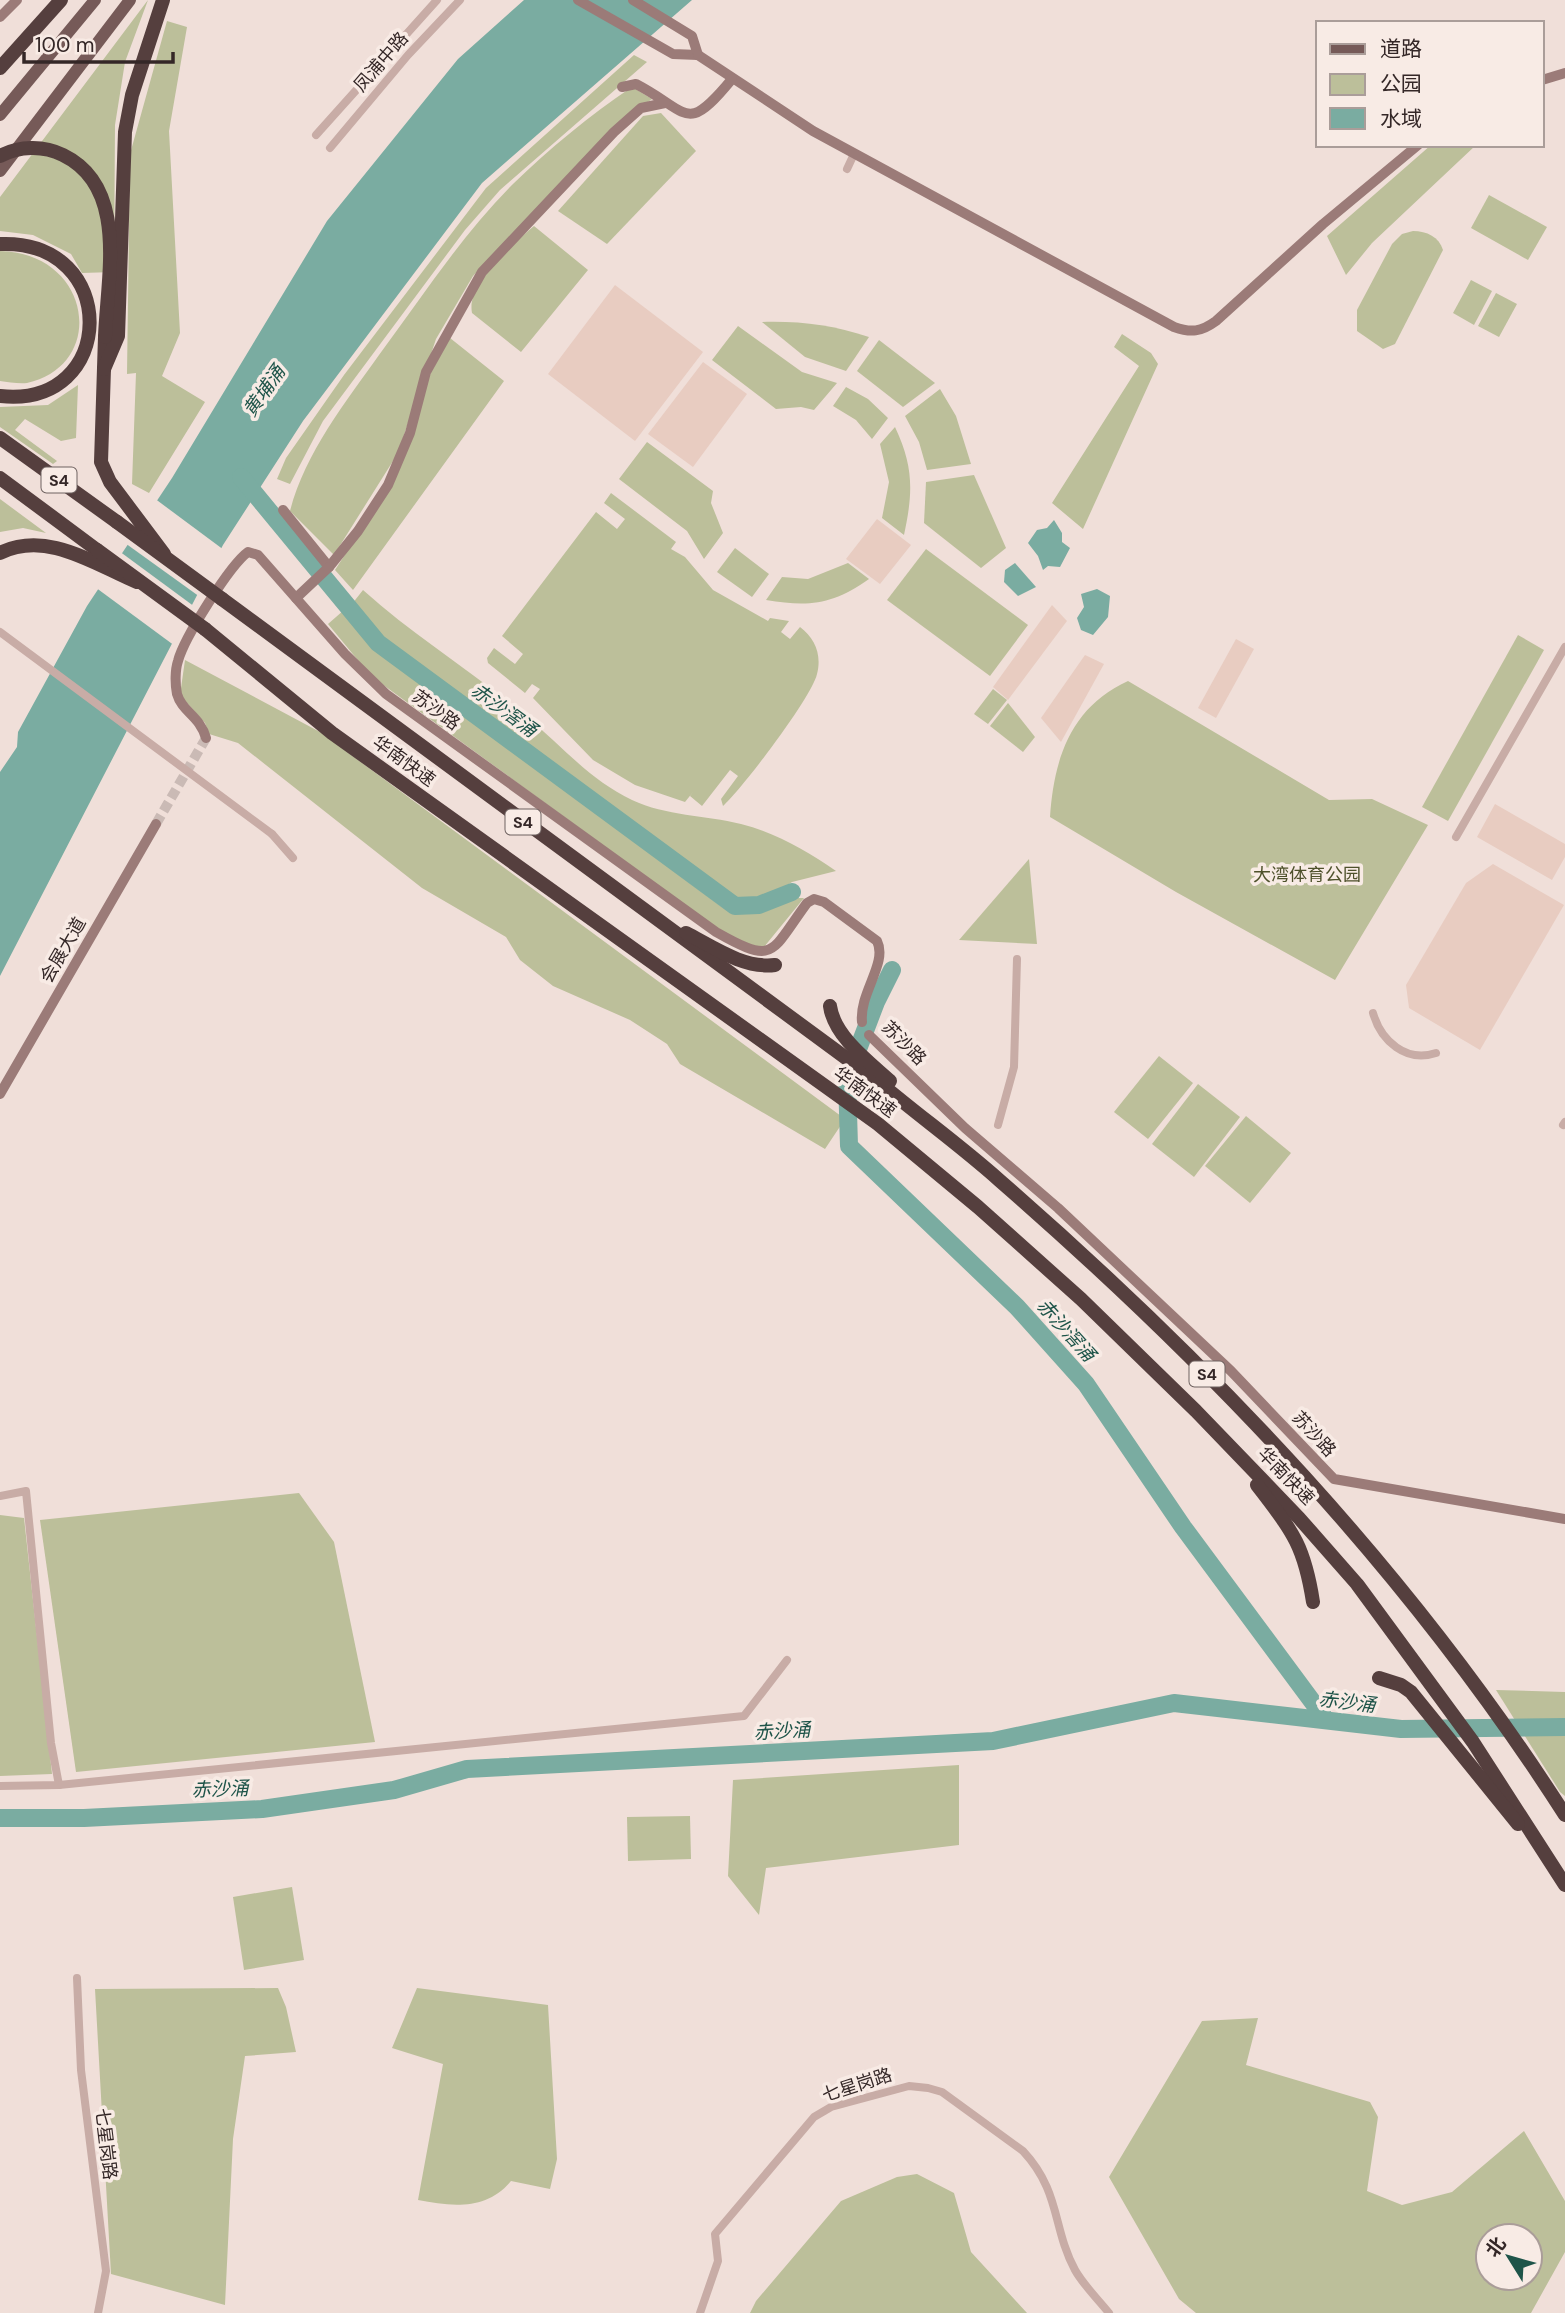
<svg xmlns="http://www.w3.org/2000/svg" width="1565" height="2313" viewBox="0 0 1565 2313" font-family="'DM Sans','Noto Sans SC',sans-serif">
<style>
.green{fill:#bcbf9a;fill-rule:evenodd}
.plaza{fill:#e8ccc1}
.water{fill:#7aaca1}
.pier{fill:#f0dfd9}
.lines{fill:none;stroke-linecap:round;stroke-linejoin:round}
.river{stroke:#7aaca1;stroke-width:18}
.secondary-tunnel{stroke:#cabab5;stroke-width:10;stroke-dasharray:10 5;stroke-linecap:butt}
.street{stroke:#c8aca6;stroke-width:8}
.secondary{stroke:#9b7b78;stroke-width:10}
.primary{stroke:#765a58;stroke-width:12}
.highway{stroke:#553f3e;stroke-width:14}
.street-bridge{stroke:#c8aca6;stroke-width:8}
.highway-bridge{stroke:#553f3e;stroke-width:14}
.labels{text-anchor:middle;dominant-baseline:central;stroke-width:7;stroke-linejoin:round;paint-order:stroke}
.shield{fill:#f8ebe5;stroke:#6f6260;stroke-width:2}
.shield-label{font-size:16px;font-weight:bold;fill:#342727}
.street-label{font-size:18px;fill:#342727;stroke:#f8ebe5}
.park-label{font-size:18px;fill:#4e512b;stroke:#f8ebe5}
.water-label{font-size:19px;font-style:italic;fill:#1e5449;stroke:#f8ebe5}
</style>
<rect width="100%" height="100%" fill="#f0dfd9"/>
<g class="green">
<path d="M 148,0 L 125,62 L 115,125 L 114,272 L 82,273 L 71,254 L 33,235 L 0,231 L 0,197 Z"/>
<path d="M 167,21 L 187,27 L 169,131 L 180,333 L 162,376 L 205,402 L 149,493 L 132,484 L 136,373 L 127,374 L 130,154 Z"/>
<path d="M 634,55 L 647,62 L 500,190 L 465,230 L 323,421 L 290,484 L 277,479 L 286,458 L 344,375 L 486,188 Z"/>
<path d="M 632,87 L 652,99 L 625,119 L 473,276 L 436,339 L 398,453 L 334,555 L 290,511 C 305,453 345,403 379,355 C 422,297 462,235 513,184 C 549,149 590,115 632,87 Z"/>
<path d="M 661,113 L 696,151 L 607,244 L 558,211 L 643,116 Z"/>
<path d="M 1431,145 L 1476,145 L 1372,243 L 1346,275 L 1327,236 Z"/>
<path d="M 1489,195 L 1547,227 L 1528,260 L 1471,228 Z"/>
<path d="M 534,226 L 588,270 L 521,352 L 472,313 C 466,283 513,244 534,226 Z"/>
<path d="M 1413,231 C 1427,231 1439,237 1443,250 L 1395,344 L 1383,349 L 1357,331 L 1357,310 L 1392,244 L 1402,234 Z"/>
<path d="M 0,251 C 92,253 108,365 27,383 C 19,384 8,382 0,381 Z"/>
<path d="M 1471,280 L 1492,291 L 1474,325 L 1453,313 Z"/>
<path d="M 1496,293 L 1517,304 L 1499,337 L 1478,326 Z"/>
<path d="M 762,322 C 801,321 832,325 869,337 L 846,371 L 805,357 Z"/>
<path d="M 738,326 L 802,372 L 837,383 L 814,410 L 801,407 L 776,409 L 712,360 Z"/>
<path d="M 1122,334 L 1151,353 L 1158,364 L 1083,529 L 1052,503 L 1139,366 L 1114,347 Z"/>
<path d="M 450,338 L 504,381 L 353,590 L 335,570 L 391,484 L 431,372 Z"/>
<path d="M 879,340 L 935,383 L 903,407 L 857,371 Z"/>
<path d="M 78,385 L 76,438 L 61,441 L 25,419 L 15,430 L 57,461 L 53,464 L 0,427 L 0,407 L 48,405 Z"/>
<path d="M 846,387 L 868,399 L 888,418 L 872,439 L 856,420 L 833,406 Z"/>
<path d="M 940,389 L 956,416 L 971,464 L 927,470 L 919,442 L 905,416 Z"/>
<path d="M 895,427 C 914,467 913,493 904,535 L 882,518 L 889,482 L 880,444 Z"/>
<path d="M 647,442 L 713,491 L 711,503 L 723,533 L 704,559 L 687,531 L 619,479 Z"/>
<path d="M 974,475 L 1006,548 L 981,568 L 924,523 L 926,482 Z"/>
<path d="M 611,493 L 676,542 L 671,549 L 685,557 L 713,590 L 768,621 L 770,618 L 789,621 L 781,632 L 790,639 L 800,627 C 815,638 822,655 817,674 C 812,697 742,789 723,806 L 721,799 L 738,776 L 730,770 L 702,806 L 690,796 L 693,792 L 685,802 L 635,785 L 593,760 L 533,698 L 540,689 L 532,684 L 525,693 L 488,663 L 487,658 L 494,648 L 515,664 L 523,654 L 502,636 L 596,512 L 617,529 L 625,519 L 604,503 Z"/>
<path d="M 0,499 L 46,533 L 23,528 L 0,532 Z"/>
<path d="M 735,548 L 769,574 L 752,597 L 717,572 Z"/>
<path d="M 926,549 L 1028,625 L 990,676 L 887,600 Z"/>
<path d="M 848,563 L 869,579 C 832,605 809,607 766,600 L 782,577 L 808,579 Z"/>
<path d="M 363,590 C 415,637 475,673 528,718 C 563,747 590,780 632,800 C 666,816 705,815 741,824 C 776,833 807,851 836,871 L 792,882 L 771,896 L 737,901 L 384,638 L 352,604 Z"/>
<path d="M 344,610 L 394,663 L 722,907 C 770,926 771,896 804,898 L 764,947 L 753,948 L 718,929 L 371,676 L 328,624 Z"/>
<path d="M 1518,635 L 1544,650 L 1448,821 L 1422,807 Z"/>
<path d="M 185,660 L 320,732 L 845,1119 L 825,1149 L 680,1064 L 667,1044 L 630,1020 L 553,986 L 520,960 L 506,937 L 422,888 L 238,743 L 209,734 L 205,723 L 180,695 Z"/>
<path d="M 1128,681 L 1329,800 L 1372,799 L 1428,825 L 1335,980 L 1176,892 L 1050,817 C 1054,758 1071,707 1128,681 Z"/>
<path d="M 993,689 L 1007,700 L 988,724 L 974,714 Z"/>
<path d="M 1008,703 L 1035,737 L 1023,752 L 990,726 Z"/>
<path d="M 1029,859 L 1037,944 L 959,940 Z"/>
<path d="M 1159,1056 L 1193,1083 L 1148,1139 L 1114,1112 Z"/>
<path d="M 1198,1084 L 1240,1117 L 1194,1177 L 1152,1144 Z"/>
<path d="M 1246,1116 L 1291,1153 L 1250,1203 L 1205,1166 Z"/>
<path d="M 299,1493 L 334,1542 L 375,1742 L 76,1772 L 40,1520 Z"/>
<path d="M 0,1515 L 24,1518 L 52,1774 L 0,1776 Z"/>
<path d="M 1496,1690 L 1565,1692 L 1565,1796 L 1560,1792 Z"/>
<path d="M 959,1765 L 959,1845 L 766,1868 L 759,1915 L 728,1876 L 733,1780 Z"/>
<path d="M 690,1816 L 691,1859 L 628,1861 L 627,1817 Z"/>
<path d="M 292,1887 L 304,1960 L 244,1970 L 233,1897 Z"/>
<path d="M 278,1988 L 286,2007 L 296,2052 L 245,2056 L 233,2139 L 225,2305 L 111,2274 L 95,1989 Z"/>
<path d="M 417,1988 L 548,2005 L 557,2159 L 550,2189 L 511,2181 C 487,2210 453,2207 418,2200 L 443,2064 L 392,2048 Z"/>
<path d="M 1258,2018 L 1246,2065 L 1370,2102 L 1378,2117 L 1367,2191 L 1402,2205 L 1452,2192 L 1524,2131 L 1565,2201 L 1565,2252 L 1531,2313 L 1196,2313 L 1179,2299 L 1109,2177 L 1202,2021 ZM 1488,2236 L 1530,2236 L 1530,2278 L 1488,2278 Z"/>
<path d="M 917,2174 L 954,2193 L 971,2252 L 1027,2313 L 750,2313 L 756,2301 L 841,2201 L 897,2177 Z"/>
</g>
<g class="plaza">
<path d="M 615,285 L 703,352 L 635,441 L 548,374 Z"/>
<path d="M 703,362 L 747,394 L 693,467 L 648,434 Z"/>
<path d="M 877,519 L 911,545 L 880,584 L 846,559 Z"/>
<path d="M 1052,605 L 1067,621 L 1008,700 L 993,687 Z"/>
<path d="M 1236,639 L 1254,649 L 1216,718 L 1198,708 Z"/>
<path d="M 1085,655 L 1104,664 L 1061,742 L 1041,718 Z"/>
<path d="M 1495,804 L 1565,844 L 1565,857 L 1552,880 L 1477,837 Z"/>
<path d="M 1493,864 L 1564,905 L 1480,1050 L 1409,1008 L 1406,985 L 1466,883 Z"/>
</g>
<g class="water">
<path d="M 524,0 L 692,0 L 482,183 L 303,421 L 223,545 L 0,976 L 0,772 L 17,747 L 18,732 L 87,606 L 172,478 L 327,221 L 458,59 Z"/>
<path d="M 1054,520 L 1062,533 L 1062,542 L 1070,548 L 1060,567 L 1048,566 L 1043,570 L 1038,556 L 1028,543 L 1037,530 L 1047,528 Z"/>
<path d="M 1015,563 L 1036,587 L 1018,596 L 1004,582 L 1005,570 Z"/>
<path d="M 1097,589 L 1110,596 L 1108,617 L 1093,635 L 1081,630 L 1077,618 L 1084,607 L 1081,594 Z"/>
</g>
<g class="pier">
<path d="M 154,498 L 224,550 L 200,597 L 125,543 Z"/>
<path d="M 119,551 L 195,607 L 175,646 L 95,587 Z"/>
</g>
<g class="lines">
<g class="river">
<path d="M 241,477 L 378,643 L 735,906 L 759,905 L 792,892"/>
<path d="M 892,970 L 876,1002 L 847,1078 L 849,1146 L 1017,1307 L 1086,1384 L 1183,1527 L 1326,1720"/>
<path d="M 0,1818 L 84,1818 L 262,1809 L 394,1790 L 467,1769 L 993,1741 L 1174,1703 L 1401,1729 L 1565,1727"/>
</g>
<path class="secondary-tunnel" d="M 156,824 L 206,738"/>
<g class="street">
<path d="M 316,135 L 437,0"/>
<path d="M 330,148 L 408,55 L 460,0"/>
<path d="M 847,169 L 854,154"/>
<path d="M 272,834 L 293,858"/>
<path d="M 1456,837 L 1565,647"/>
<path d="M 1373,1013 C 1381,1041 1406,1063 1436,1053"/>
<path d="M 998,1125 L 1014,1067 L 1017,959"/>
<path d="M 1563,1125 L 1565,1122"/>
<path d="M 0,1496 L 26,1491 L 51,1743 L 59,1785"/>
<path d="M 0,1786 L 59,1785 L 744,1716 L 787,1660"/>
<path d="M 77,1978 L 81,2070 L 106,2271 L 98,2313"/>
<path d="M 700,2313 L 718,2261 L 715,2234 L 814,2117 L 831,2107 L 909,2086 L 928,2088 L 942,2092 L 1023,2151 C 1061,2192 1052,2227 1075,2270 C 1084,2286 1098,2299 1109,2313"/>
</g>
<g class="secondary">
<path d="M 578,0 L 673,54 L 698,55"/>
<path d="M 633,0 L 692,36 L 698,55"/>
<path d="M 0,17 L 17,0"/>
<path d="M 698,55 L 813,131 L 1174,327 C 1191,333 1201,332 1216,321 L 1323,224 L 1418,145"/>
<path d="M 1542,80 L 1565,73"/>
<path d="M 622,87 L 636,84 C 690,112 685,136 732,79"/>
<path d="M 283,510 L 329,567 L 358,531 L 388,485 L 410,433 L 426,372 L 482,272 L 614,132 L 641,108 L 665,103"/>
<path d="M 296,598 L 329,567"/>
<path d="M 206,738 C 200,716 182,712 177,694 C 175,684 175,670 178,661 C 184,638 230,565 248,552 L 258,555 L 345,654 L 386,694 L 716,932 C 776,966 770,953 807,903 L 814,899 L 824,902 L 877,941 C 888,963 859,993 862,1022"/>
<path d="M 869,1035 L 965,1128 L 1058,1208 L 1231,1371 L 1334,1479 L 1565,1519"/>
<path d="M 0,1094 L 156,824"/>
</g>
<g class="primary">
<path d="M 0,115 L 95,0"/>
<path d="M 0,171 L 130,0"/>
</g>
<g class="highway">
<path d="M 0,68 L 61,0"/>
<path d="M 0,244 C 121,239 118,409 0,396"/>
<path d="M 105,337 L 101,462 L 110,482 L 164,554"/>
<path d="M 104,369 L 118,336 L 125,132 L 132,95 L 163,0"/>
<path d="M 0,438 L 117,522"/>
<path d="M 0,478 L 97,550"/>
<path d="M 0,553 C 47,530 94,564 137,582"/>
<path d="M 222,599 L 880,1083 C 919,1116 961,1146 999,1180 C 1215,1368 1410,1573 1565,1815"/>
<path d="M 205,629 L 332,733 L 878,1124 L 978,1207 L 1081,1299 L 1196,1411 L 1299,1518 L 1357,1584 L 1473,1742 L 1565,1885"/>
<path d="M 686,933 C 713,947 744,969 775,965"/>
<path d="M 830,1006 C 834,1036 868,1061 890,1081"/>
<path d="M 1257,1485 C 1292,1531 1304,1544 1313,1602"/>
<path d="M 1379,1678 L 1401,1685 L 1411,1692 L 1518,1824"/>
</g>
<path class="street-bridge" d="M 0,632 L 272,834"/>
<g class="highway-bridge">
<path d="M 0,156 C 19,146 43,145 63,155 C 129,187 107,277 105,337"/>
<path d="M 117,522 L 222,599"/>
<path d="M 97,550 L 205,629"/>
</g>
</g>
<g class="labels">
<g class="shield">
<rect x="41.5" y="467.5" width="35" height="25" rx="5"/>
<rect x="505.5" y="809.5" width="35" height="25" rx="5"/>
<rect x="1189.5" y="1361.5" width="35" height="25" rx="5"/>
</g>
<g class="shield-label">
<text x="59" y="480">S4</text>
<text x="523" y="822">S4</text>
<text x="1207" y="1374">S4</text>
</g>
<g class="street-label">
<text transform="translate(381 62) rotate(-49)">凤浦中路</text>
<text transform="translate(436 710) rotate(36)">苏沙路</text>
<text transform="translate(404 761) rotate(36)">华南快速</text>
<text transform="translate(63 950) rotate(-60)">会展大道</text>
<text transform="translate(904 1043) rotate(45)">苏沙路</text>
<text transform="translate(865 1092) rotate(36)">华南快速</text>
<text transform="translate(1314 1434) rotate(47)">苏沙路</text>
<text transform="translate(1286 1476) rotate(46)">华南快速</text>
<text transform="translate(857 2085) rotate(-18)">七星岗路</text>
<text transform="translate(106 2144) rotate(83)">七星岗路</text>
</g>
<g class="park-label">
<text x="1307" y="875">大湾体育公园</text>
</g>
<g class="water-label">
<text transform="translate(264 391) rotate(-55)">黄埔涌</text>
<text transform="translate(504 710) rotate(36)">赤沙滘涌</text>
<text transform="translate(1066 1330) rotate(48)">赤沙滘涌</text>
<text transform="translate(1347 1702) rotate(7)">赤沙涌</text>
<text transform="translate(782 1731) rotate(-3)">赤沙涌</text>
<text transform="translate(220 1789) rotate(-2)">赤沙涌</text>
</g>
</g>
<rect x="1316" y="21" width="228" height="126" fill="#f8ebe5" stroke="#aa9d99" stroke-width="2"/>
<rect x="1330" y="44" width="35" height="10" fill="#765a58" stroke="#aa9d99" stroke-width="2"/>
<text x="1380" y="56" font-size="21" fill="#342727">道路</text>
<rect x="1330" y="74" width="35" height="21" fill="#bcbf9a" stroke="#aa9d99" stroke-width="2"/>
<text x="1380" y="91" font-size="21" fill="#342727">公园</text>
<rect x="1330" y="108" width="35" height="21" fill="#7aaca1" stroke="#aa9d99" stroke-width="2"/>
<text x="1380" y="126" font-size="21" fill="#342727">水域</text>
<g transform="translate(1509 2257) rotate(307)"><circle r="33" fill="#f8ebe5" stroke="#aa9d99" stroke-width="2"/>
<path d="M0-5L12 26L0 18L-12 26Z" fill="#1e5449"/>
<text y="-10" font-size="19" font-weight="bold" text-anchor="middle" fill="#342727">北</text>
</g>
<path d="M24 52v10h149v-10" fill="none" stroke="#342727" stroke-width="3.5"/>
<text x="35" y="52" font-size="21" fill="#342727" stroke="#f8ebe5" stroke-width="5" paint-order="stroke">100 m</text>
</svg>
